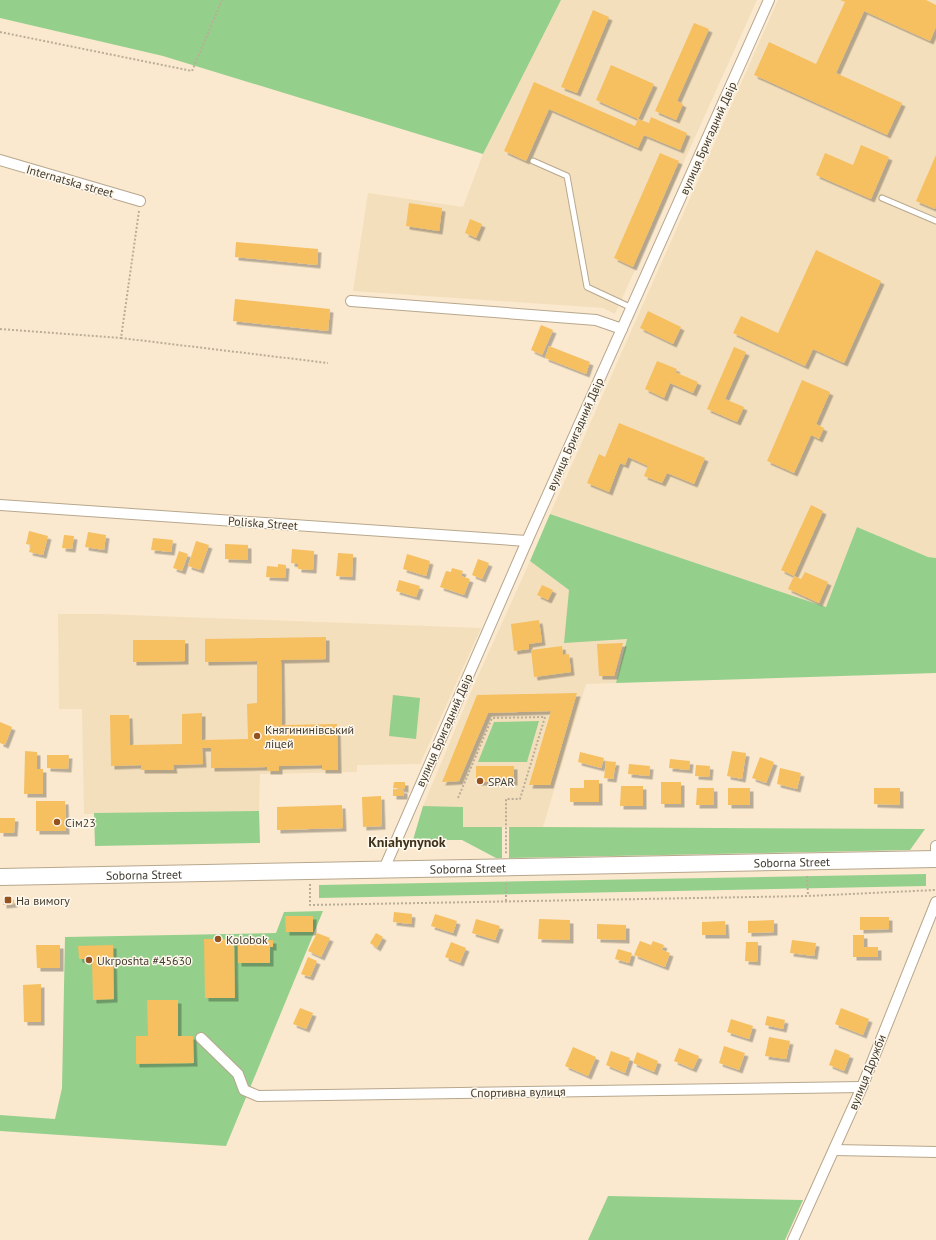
<svg xmlns="http://www.w3.org/2000/svg" width="936" height="1240" viewBox="0 0 936 1240" font-family="'PT Sans',sans-serif">
<style>
.built{fill:#f4dfbc}
.green{fill:#95cf8c}
.building{fill:#f6bf60;filter:url(#shadow)}
.lines{fill:none;stroke-linecap:round;stroke-linejoin:round}
.lane-casing{stroke:#b7a78d;stroke-width:7}
.street-casing{stroke:#b7a78d;stroke-width:12}
.primary-casing{stroke:#b7a78d;stroke-width:18}
.path{stroke:#baad98;stroke-width:2;stroke-dasharray:2 2;stroke-linecap:butt}
.lane{stroke:#fff;stroke-width:5}
.street{stroke:#fff;stroke-width:10}
.primary{stroke:#fff;stroke-width:16}
.poi-dot{fill:#93521f;stroke:#fff8ed;stroke-width:1.5}
.labels{text-anchor:middle;dominant-baseline:central;stroke-width:3;stroke-linejoin:round;paint-order:stroke}
.street-label{font-size:12px;fill:#413b30;stroke:#fff8ed}
.poi-label{font-size:12px;fill:#413b30;stroke:#fff8ed;text-anchor:start}
.quarter-label{font-size:14px;font-weight:bold;fill:#3f321b;stroke:#fff8ed}
</style>
<defs>
<filter id="shadow"><feDropShadow dx="3.5" dy="3.5" stdDeviation="0" flood-color="#0004"/></filter>
</defs>
<rect width="100%" height="100%" fill="#fae9ce"/>
<g class="built">
<path d="M 561,0 L 757,0 L 615,314 L 603,308 L 353,291 L 368,193 L 463,207 L 483,154 Z"/>
<path d="M 778,0 L 936,0 L 936,558 L 928,557 L 857,527 L 826,607 L 550,514 Z"/>
<path d="M 530,561 L 569,590 L 627,639 L 616,683 L 586,684 L 543,827 L 463,827 L 463,807 L 423,806 L 473,687 Z"/>
<path d="M 58,614 L 102,614 L 481,628 L 420,764 L 357,765 L 357,772 L 260,774 L 259,811 L 84,814 L 82,709 L 59,709 Z"/>
</g>
<g class="green">
<path d="M 0,0 L 561,0 L 483,154 L 163,56 L 0,18 Z"/>
<path d="M 550,514 L 826,607 L 857,527 L 928,557 L 936,558 L 936,673 L 616,683 L 627,639 L 564,643 L 569,590 L 530,561 Z"/>
<path d="M 393,695 L 420,698 L 416,739 L 389,736 Z"/>
<path d="M 539,721 L 527,762 L 478,762 L 494,722 Z"/>
<path d="M 423,806 L 463,807 L 463,827 L 502,827 L 502,858 L 496,858 L 462,840 L 413,840 Z"/>
<path d="M 259,811 L 260,843 L 95,846 L 94,813 Z"/>
<path d="M 509,827 L 543,827 L 925,829 L 910,850 L 509,858 Z"/>
<path d="M 926,874 L 926,886 L 319,898 L 319,885 Z"/>
<path d="M 323,911 L 226,1146 L 0,1131 L 0,1115 L 55,1119 L 62,1088 L 65,937 L 276,933 L 284,912 Z"/>
<path d="M 608,1196 L 803,1200 L 785,1240 L 588,1240 Z"/>
</g>
<g class="building">
<path d="M 840,0 L 926,0 L 936,5 L 936,27 L 930,41 L 864,11 L 836,73 L 902,103 L 887,135 L 754,75 L 769,42 L 816,64 L 845,2 Z"/>
<path d="M 593,10 L 609,17 L 577,93 L 561,87 Z"/>
<path d="M 694,23 L 709,29 L 677,101 L 683,104 L 676,120 L 655,111 Z"/>
<path d="M 611,65 L 654,84 L 638,119 L 596,100 Z"/>
<path d="M 534,82 L 635,126 L 638,119 L 649,123 L 651,117 L 687,133 L 680,150 L 644,135 L 638,148 L 549,109 L 526,161 L 504,151 Z"/>
<path d="M 861,145 L 889,157 L 871,199 L 816,175 L 825,153 L 853,165 Z"/>
<path d="M 660,153 L 679,161 L 633,267 L 614,258 Z"/>
<path d="M 936,155 L 936,205 L 935,209 L 916,201 Z"/>
<path d="M 409,203 L 442,208 L 439,231 L 406,226 Z"/>
<path d="M 470,219 L 482,224 L 476,238 L 465,233 Z"/>
<path d="M 236,242 L 318,249 L 317,265 L 235,257 Z"/>
<path d="M 816,250 L 881,281 L 844,363 L 813,349 L 805,366 L 733,333 L 741,316 L 778,333 Z"/>
<path d="M 235,299 L 330,309 L 328,331 L 233,321 Z"/>
<path d="M 648,311 L 681,327 L 673,344 L 640,328 Z"/>
<path d="M 541,325 L 553,330 L 542,355 L 531,350 Z"/>
<path d="M 549,346 L 590,362 L 586,374 L 545,358 Z"/>
<path d="M 734,347 L 746,352 L 725,399 L 744,407 L 737,422 L 707,409 Z"/>
<path d="M 657,361 L 677,369 L 675,372 L 698,382 L 693,393 L 670,383 L 664,398 L 645,389 Z"/>
<path d="M 802,380 L 830,392 L 816,424 L 824,428 L 819,439 L 811,435 L 794,473 L 767,461 Z"/>
<path d="M 619,423 L 705,458 L 694,484 L 667,473 L 662,483 L 644,476 L 648,466 L 628,457 L 625,465 L 620,463 L 609,492 L 587,483 L 599,454 L 605,457 Z"/>
<path d="M 811,505 L 823,511 L 794,576 L 781,570 Z"/>
<path d="M 29,531 L 48,536 L 43,555 L 29,552 L 31,545 L 26,544 Z"/>
<path d="M 88,532 L 106,535 L 104,550 L 85,547 Z"/>
<path d="M 64,535 L 74,536 L 72,549 L 62,548 Z"/>
<path d="M 153,538 L 173,540 L 171,552 L 151,550 Z"/>
<path d="M 196,541 L 209,545 L 200,570 L 188,566 Z"/>
<path d="M 225,544 L 248,545 L 248,560 L 225,559 Z"/>
<path d="M 292,549 L 314,551 L 313,570 L 298,569 L 298,564 L 291,563 Z"/>
<path d="M 179,551 L 188,554 L 182,571 L 173,568 Z"/>
<path d="M 338,553 L 353,554 L 352,577 L 336,576 Z"/>
<path d="M 407,554 L 430,561 L 426,576 L 403,569 Z"/>
<path d="M 478,559 L 489,563 L 482,579 L 472,575 Z"/>
<path d="M 278,564 L 286,565 L 285,578 L 266,577 L 267,566 L 278,567 Z"/>
<path d="M 452,568 L 463,571 L 461,576 L 470,579 L 464,595 L 440,587 L 446,571 L 451,572 Z"/>
<path d="M 805,572 L 828,582 L 819,603 L 788,589 L 794,576 L 801,579 Z"/>
<path d="M 399,580 L 420,586 L 416,597 L 396,591 Z"/>
<path d="M 542,585 L 553,590 L 548,600 L 537,595 Z"/>
<path d="M 539,620 L 542,642 L 529,644 L 529,649 L 514,651 L 511,624 Z"/>
<path d="M 326,637 L 326,659 L 281,660 L 282,725 L 337,724 L 338,770 L 322,770 L 322,765 L 279,766 L 279,771 L 267,771 L 267,767 L 211,768 L 211,748 L 202,748 L 203,764 L 173,765 L 174,770 L 141,770 L 141,765 L 111,766 L 110,715 L 129,715 L 130,745 L 182,744 L 182,714 L 202,713 L 202,740 L 248,739 L 247,704 L 257,703 L 257,661 L 205,662 L 205,639 Z"/>
<path d="M 133,640 L 185,640 L 185,661 L 133,662 Z"/>
<path d="M 623,643 L 614,676 L 599,676 L 597,644 Z"/>
<path d="M 562,646 L 563,655 L 569,654 L 571,672 L 534,677 L 531,650 Z"/>
<path d="M 577,693 L 550,785 L 529,785 L 551,711 L 488,713 L 459,781 L 442,782 L 477,695 Z"/>
<path d="M 0,722 L 12,727 L 5,745 L 0,743 Z"/>
<path d="M 25,751 L 37,752 L 37,769 L 43,769 L 43,794 L 24,794 Z"/>
<path d="M 732,751 L 746,753 L 742,779 L 727,776 Z"/>
<path d="M 580,752 L 604,758 L 601,768 L 578,762 Z"/>
<path d="M 47,755 L 69,755 L 68,769 L 47,768 Z"/>
<path d="M 760,757 L 774,762 L 766,783 L 752,778 Z"/>
<path d="M 670,759 L 690,761 L 689,770 L 669,768 Z"/>
<path d="M 606,761 L 616,762 L 613,779 L 604,778 Z"/>
<path d="M 629,764 L 650,766 L 649,776 L 628,774 Z"/>
<path d="M 696,765 L 710,766 L 709,777 L 695,776 Z"/>
<rect x="476" y="766" width="38" height="16"/>
<path d="M 780,768 L 801,773 L 797,789 L 777,784 Z"/>
<path d="M 584,780 L 599,780 L 599,802 L 570,802 L 570,788 L 584,788 Z"/>
<path d="M 394,782 L 405,782 L 405,789 L 393,788 Z"/>
<rect x="661" y="782" width="20" height="22"/>
<path d="M 621,786 L 643,786 L 643,806 L 620,806 Z"/>
<path d="M 697,788 L 714,788 L 714,805 L 696,805 Z"/>
<rect x="728" y="788" width="22" height="17"/>
<path d="M 874,788 L 900,788 L 900,805 L 874,804 Z"/>
<path d="M 393,789 L 404,790 L 404,796 L 393,796 Z"/>
<path d="M 381,796 L 382,826 L 363,827 L 362,797 Z"/>
<path d="M 36,801 L 65,801 L 66,831 L 36,831 Z"/>
<path d="M 342,805 L 343,828 L 277,830 L 277,807 Z"/>
<path d="M 0,818 L 15,818 L 14,833 L 0,833 Z"/>
<path d="M 3,900 L 14,900 L 14,904 L 3,905 Z"/>
<path d="M 394,912 L 412,914 L 411,924 L 393,922 Z"/>
<path d="M 435,914 L 457,921 L 453,933 L 431,926 Z"/>
<path d="M 285,916 L 313,916 L 313,932 L 286,932 Z"/>
<path d="M 860,917 L 889,917 L 889,929 L 860,930 Z"/>
<path d="M 476,919 L 500,926 L 495,940 L 472,933 Z"/>
<path d="M 539,919 L 570,920 L 570,940 L 538,939 Z"/>
<path d="M 774,920 L 774,932 L 748,933 L 748,921 Z"/>
<path d="M 725,921 L 726,935 L 702,935 L 702,922 Z"/>
<path d="M 597,924 L 626,925 L 626,940 L 597,939 Z"/>
<path d="M 317,933 L 330,938 L 321,957 L 308,951 Z"/>
<path d="M 376,933 L 383,937 L 377,948 L 370,943 Z"/>
<path d="M 853,935 L 864,935 L 864,947 L 878,947 L 878,957 L 853,957 Z"/>
<path d="M 204,939 L 234,939 L 235,998 L 205,998 Z"/>
<path d="M 273,940 L 273,947 L 270,947 L 270,963 L 238,963 L 238,941 Z"/>
<path d="M 792,940 L 816,943 L 814,956 L 790,953 Z"/>
<path d="M 640,941 L 651,945 L 653,941 L 664,945 L 662,950 L 670,953 L 665,967 L 634,955 Z"/>
<path d="M 451,942 L 466,948 L 460,963 L 445,957 Z"/>
<path d="M 746,942 L 758,942 L 757,962 L 745,961 Z"/>
<path d="M 36,945 L 60,945 L 60,968 L 37,968 Z"/>
<path d="M 113,945 L 114,999 L 93,1000 L 92,959 L 79,959 L 78,946 Z"/>
<path d="M 618,949 L 632,953 L 629,963 L 615,959 Z"/>
<path d="M 308,957 L 317,961 L 310,977 L 301,974 Z"/>
<path d="M 41,984 L 41,1022 L 24,1022 L 23,985 Z"/>
<path d="M 147,1000 L 178,1000 L 178,1036 L 193,1036 L 194,1063 L 136,1064 L 136,1036 L 148,1036 Z"/>
<path d="M 300,1008 L 313,1013 L 306,1029 L 293,1024 Z"/>
<path d="M 841,1008 L 869,1019 L 863,1035 L 835,1024 Z"/>
<path d="M 767,1016 L 785,1020 L 783,1029 L 765,1025 Z"/>
<path d="M 731,1019 L 753,1026 L 749,1039 L 727,1032 Z"/>
<path d="M 769,1037 L 790,1041 L 786,1059 L 765,1056 Z"/>
<path d="M 724,1046 L 745,1053 L 739,1070 L 719,1063 Z"/>
<path d="M 573,1047 L 596,1057 L 588,1076 L 565,1066 Z"/>
<path d="M 679,1048 L 699,1056 L 693,1069 L 674,1061 Z"/>
<path d="M 835,1049 L 850,1055 L 844,1071 L 829,1065 Z"/>
<path d="M 611,1051 L 630,1058 L 625,1073 L 606,1065 Z"/>
<path d="M 637,1052 L 658,1061 L 654,1072 L 633,1063 Z"/>
</g>
<g class="lines">
<defs>
<g id="lane">
<path d="M 533,161 L 567,176 L 587,287 L 632,308"/>
<path d="M 882,198 L 936,221"/>
</g>
<g id="street">
<path d="M 0,160 L 140,201"/>
<path d="M 351,301 L 596,320 L 622,329"/>
<path d="M 0,505 L 527,541"/>
<path d="M 936,846 L 936,860"/>
<path d="M 384,869 L 527,541 L 769,0"/>
<path d="M 201,1038 L 238,1074 L 244,1090 L 258,1096 L 862,1087"/>
<path d="M 834,1150 L 936,1152"/>
<path d="M 793,1240 L 862,1087 L 936,902"/>
</g>
<g id="primary">
<path id="s1" d="M 0,877 L 936,859"/>
</g>
</defs>
<use href="#lane" class="lane-casing"/>
<use href="#street" class="street-casing"/>
<use href="#primary" class="primary-casing"/>
<g class="path">
<path d="M 0,32 L 192,71 L 222,0"/>
<path d="M 139,211 L 121,338 L 328,363"/>
<path d="M 0,329 L 121,338"/>
<path d="M 458,798 L 492,718 L 545,717 L 520,799 L 506,799 L 506,854"/>
<path d="M 807,876 L 808,896"/>
<path d="M 310,884 L 310,905 L 808,896 L 935,890"/>
<path d="M 506,901 L 506,881"/>
</g>
<use href="#lane" class="lane"/>
<use href="#street" class="street"/>
<use href="#primary" class="primary"/>
</g>
<g class="poi-dot">
<circle cx="257" cy="736" r="4"/>
<circle cx="480" cy="781" r="4"/>
<circle cx="57" cy="822" r="4"/>
<rect x="4" y="896" width="8" height="8" rx="2"/>
<circle cx="218" cy="939" r="4"/>
<circle cx="89" cy="960" r="4"/>
</g>
<g class="labels">
<g class="street-label">
<text transform="translate(708 138) rotate(-66)">вулиця Бригадний Двір</text>
<text transform="translate(70 181) rotate(16)">Internatska street</text>
<text transform="translate(575 434) rotate(-66)">вулиця Бригадний Двір</text>
<text transform="translate(263 523) rotate(4)">Poliska Street</text>
<text transform="translate(444 730) rotate(-66)">вулиця Бригадний Двір</text>
<text stroke="none"><textPath href="#s1" startOffset="792">Soborna Street</textPath></text>
<text stroke="none"><textPath href="#s1" startOffset="468">Soborna Street</textPath></text>
<text stroke="none"><textPath href="#s1" startOffset="144">Soborna Street</textPath></text>
<text transform="translate(867 1072) rotate(-68)">вулиця Дружби</text>
<text transform="translate(518 1092) rotate(-1)">Спортивна вулиця</text>
</g>
<g class="poi-label">
<text x="265" y="729">Княгининівський<tspan x="265" dy="14">ліцей</tspan></text>
<text x="488" y="781">SPAR</text>
<text x="65" y="822">Сім23</text>
<text x="16" y="900">На вимогу</text>
<text x="226" y="939">Kolobok</text>
<text x="97" y="960">Ukrposhta #45630</text>
</g>
<g class="quarter-label">
<text x="407" y="842">Kniahynynok</text>
</g>
</g>
</svg>
